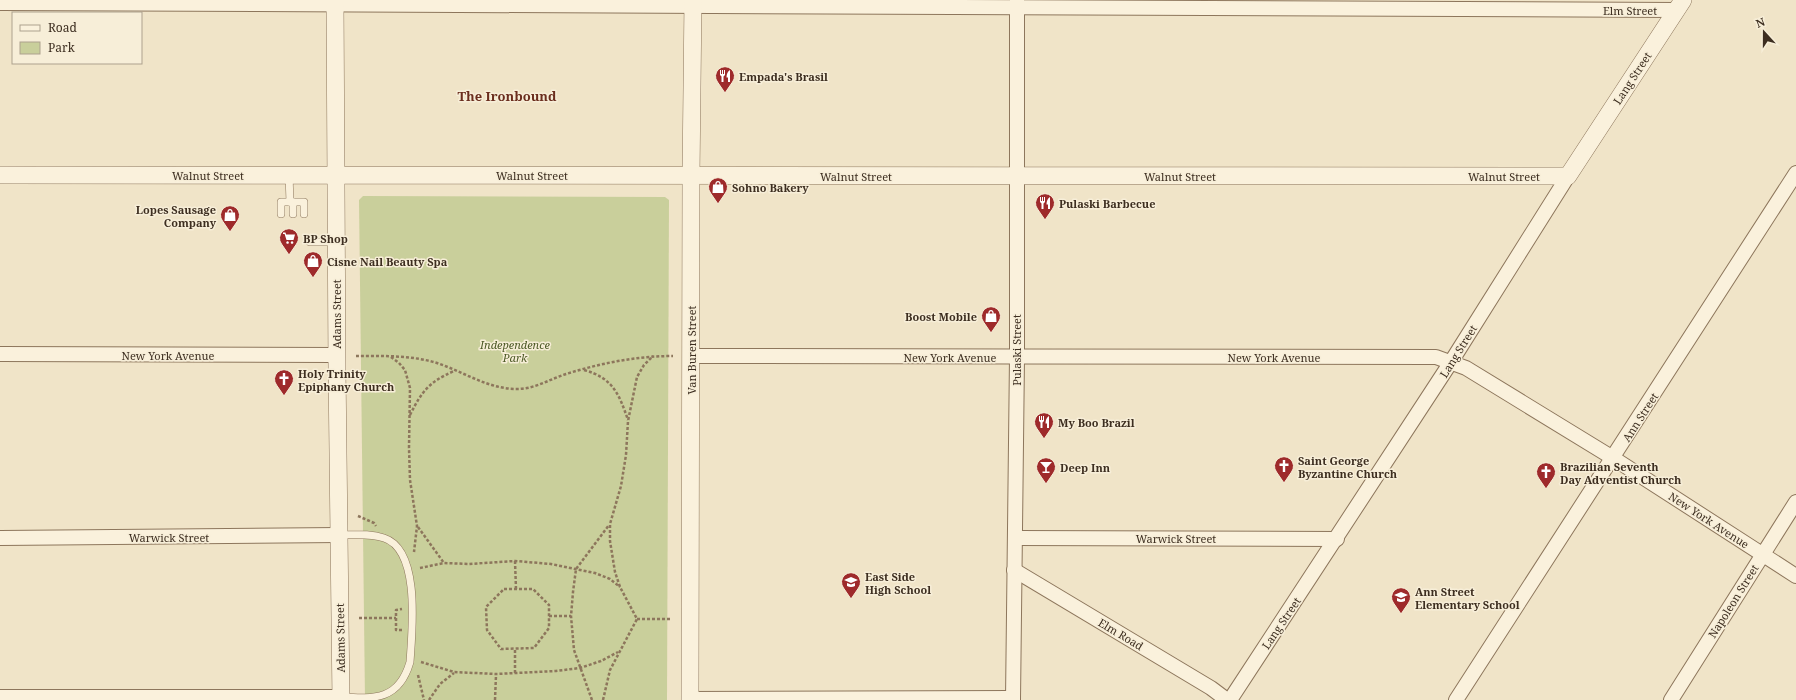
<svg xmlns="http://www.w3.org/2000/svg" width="1796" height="700" viewBox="0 0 1796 700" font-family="'Noto Serif',serif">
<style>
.green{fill:#c9cf9b}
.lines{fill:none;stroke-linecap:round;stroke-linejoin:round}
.service-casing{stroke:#8d765c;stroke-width:8}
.minor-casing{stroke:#8d765c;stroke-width:16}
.tertiary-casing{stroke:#8d765c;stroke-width:18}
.path{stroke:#8d765c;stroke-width:2.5;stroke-dasharray:3 2;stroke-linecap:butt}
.service{stroke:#faf1dc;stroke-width:7}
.minor{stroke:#faf1dc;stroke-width:14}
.tertiary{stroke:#faf1dc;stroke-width:17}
.labels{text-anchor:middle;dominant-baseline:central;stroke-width:3;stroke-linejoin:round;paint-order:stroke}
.street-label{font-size:11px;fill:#3d2e20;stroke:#f7eed8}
.poi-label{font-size:11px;font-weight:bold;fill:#3d2e20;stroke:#f7eed8;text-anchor:start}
.park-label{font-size:11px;font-style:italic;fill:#4d5a26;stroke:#f7eed8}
.quarter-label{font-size:13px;font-weight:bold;fill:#6b2e1e;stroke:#f7eed8}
</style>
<rect width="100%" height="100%" fill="#f0e4c8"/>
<path class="green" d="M 363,196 L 665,197 L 669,200 L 667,700 L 365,700 L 359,200 Z"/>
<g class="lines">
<defs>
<g id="service">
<path d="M 290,202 L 304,202 L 304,214"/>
<path d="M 293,202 L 293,214"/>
<path d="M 281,214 L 281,202 L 290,202 L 289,175"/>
<path d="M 310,242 L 336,242"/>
<path d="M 339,535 C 354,535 370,533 384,538 C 421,550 412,631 410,662 C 399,700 375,699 342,697"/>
</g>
<g id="minor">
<path d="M 0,3 L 1677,10"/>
<path d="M 0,354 L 336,355"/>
<path d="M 691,356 L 1436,357 L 1466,368 L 1613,458 L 1796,576"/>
<path d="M 0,538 L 339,535"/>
<path d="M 1015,538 L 1337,539"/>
<path d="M 1014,570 L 1211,688 L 1227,700"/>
<path d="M 0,697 L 341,697"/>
<path d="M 690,699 L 1013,698"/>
<path d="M 1013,700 L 1017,357 L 1017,0"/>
<path d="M 1230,700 L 1451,362 L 1568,176"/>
<path d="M 1456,700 L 1796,173"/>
<path d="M 1671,700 L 1796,502"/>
</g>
<g id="tertiary">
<path d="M 335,0 L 337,370 L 341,700"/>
<path d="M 0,175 L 1568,176 L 1683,0"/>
<path d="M 690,700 L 691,175 L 693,0"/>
</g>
</defs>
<use href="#service" class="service-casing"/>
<use href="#minor" class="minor-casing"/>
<use href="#tertiary" class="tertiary-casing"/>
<g class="path">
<path d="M 356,356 C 382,356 411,355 437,363 C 464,372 488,389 517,389 C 535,389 550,379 566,374 C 601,363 637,356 673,356"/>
<path d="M 391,357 L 399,363 L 405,370 L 410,388 L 409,448 L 410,480 L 417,526 L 414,552"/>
<path d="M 584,370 C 613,378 619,394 628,420"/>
<path d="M 410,415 C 422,391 429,382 454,371"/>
<path d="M 358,516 L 374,523 L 376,526"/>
<path d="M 418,527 L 444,563"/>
<path d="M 515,561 L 516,589"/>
<path d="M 420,568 L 444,563 L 469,564 L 515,561 L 551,564 L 595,573 L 610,579 L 620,587"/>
<path d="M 504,589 L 533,589 L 549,605 L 549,628 L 534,648 L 501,649 L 487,630 L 486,607 Z"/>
<path d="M 549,616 L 571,616"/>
<path d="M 359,618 L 396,618"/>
<path d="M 637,619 L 671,619"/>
<path d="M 402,630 L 396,630 L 396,610 L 402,609"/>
<path d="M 421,662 L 454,672 L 496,674 L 556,671 L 580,668 L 601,661 L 618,652"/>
<path d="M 515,673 L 515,648"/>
<path d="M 418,675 L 424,700"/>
<path d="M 429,700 L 440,684 L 454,673"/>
<path d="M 495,700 L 496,675"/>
<path d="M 592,700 L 574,650 L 571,616 L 573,592 L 576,569 L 609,525"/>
<path d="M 603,700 L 610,670 L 637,619 L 620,587 L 615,572 L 610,541 L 610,524 L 621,486 L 626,455 L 628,421 L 637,377 L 644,365 L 653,356"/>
</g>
<use href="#service" class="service"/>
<use href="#minor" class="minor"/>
<use href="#tertiary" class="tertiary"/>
</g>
<defs>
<symbol id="restaurant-pin" viewBox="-11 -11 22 30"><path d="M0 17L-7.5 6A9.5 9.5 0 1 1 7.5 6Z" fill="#9e2a2b" stroke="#f7eed8"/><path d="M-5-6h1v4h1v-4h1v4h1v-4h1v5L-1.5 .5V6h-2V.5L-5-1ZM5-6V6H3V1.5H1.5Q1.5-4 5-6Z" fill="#fff"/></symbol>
<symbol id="shop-pin" viewBox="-11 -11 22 30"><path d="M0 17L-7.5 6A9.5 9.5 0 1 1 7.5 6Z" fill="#9e2a2b" stroke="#f7eed8"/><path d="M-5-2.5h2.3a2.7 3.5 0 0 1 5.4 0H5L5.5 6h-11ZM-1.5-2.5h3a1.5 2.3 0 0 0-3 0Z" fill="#fff"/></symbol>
<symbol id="supermarket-pin" viewBox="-11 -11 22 30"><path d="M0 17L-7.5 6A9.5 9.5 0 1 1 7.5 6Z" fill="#9e2a2b" stroke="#f7eed8"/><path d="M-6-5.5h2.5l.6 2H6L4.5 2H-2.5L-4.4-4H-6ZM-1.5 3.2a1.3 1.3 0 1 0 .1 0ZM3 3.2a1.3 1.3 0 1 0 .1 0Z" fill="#fff"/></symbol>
<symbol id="church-pin" viewBox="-11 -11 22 30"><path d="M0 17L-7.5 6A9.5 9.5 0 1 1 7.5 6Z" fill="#9e2a2b" stroke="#f7eed8"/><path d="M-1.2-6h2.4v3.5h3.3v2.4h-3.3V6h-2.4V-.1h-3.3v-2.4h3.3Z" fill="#fff"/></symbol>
<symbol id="bar-pin" viewBox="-11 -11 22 30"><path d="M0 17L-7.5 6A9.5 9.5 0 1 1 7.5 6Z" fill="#9e2a2b" stroke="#f7eed8"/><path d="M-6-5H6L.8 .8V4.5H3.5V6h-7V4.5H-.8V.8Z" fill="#fff"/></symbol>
<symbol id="school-pin" viewBox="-11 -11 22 30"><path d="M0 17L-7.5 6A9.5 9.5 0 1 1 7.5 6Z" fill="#9e2a2b" stroke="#f7eed8"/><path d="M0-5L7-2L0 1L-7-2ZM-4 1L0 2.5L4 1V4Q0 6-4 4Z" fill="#fff"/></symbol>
</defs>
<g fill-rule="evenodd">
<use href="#restaurant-pin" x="714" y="65" width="22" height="30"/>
<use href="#shop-pin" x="707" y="176" width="22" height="30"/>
<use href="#restaurant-pin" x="1034" y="192" width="22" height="30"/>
<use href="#shop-pin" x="219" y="204" width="22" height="30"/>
<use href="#supermarket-pin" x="278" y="227" width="22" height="30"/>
<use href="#shop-pin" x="302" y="250" width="22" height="30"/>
<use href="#shop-pin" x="980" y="305" width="22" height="30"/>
<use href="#church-pin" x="273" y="368" width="22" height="30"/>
<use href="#restaurant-pin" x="1033" y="411" width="22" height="30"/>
<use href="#church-pin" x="1273" y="455" width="22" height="30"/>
<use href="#bar-pin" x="1035" y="456" width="22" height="30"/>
<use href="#church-pin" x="1535" y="461" width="22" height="30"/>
<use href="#school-pin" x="840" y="571" width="22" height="30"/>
<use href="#school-pin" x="1390" y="586" width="22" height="30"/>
</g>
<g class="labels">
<g class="street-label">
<text x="1630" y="10">Elm Street</text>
<text transform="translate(1632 78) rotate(-57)">Lang Street</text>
<text x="208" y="175">Walnut Street</text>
<text x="532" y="175">Walnut Street</text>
<text x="856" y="176">Walnut Street</text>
<text x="1180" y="176">Walnut Street</text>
<text x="1504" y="176">Walnut Street</text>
<text transform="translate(336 314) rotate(-90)">Adams Street</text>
<text transform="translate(691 350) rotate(-90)">Van Buren Street</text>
<text transform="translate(1016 350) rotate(-90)">Pulaski Street</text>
<text transform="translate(1458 351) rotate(-58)">Lang Street</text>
<text x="168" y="355">New York Avenue</text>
<text x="950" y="357">New York Avenue</text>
<text x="1274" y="357">New York Avenue</text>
<text transform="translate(1640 417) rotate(-57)">Ann Street</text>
<text transform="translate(1709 520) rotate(33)">New York Avenue</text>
<text x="169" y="537">Warwick Street</text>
<text x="1176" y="538">Warwick Street</text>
<text transform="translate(1733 601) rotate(-58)">Napoleon Street</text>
<text transform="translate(1281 623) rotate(-56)">Lang Street</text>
<text transform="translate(1121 634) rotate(31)">Elm Road</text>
<text transform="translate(340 638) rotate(-91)">Adams Street</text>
</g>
<g class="poi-label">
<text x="739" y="76">Empada's Brasil</text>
<text x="732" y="187">Sohno Bakery</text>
<text x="1059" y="203">Pulaski Barbecue</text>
<text x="216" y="209" text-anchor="end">Lopes Sausage<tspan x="216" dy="13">Company</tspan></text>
<text x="303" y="238">BP Shop</text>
<text x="327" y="261">Cisne Nail Beauty Spa</text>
<text x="977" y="316" text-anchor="end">Boost Mobile</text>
<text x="298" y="373">Holy Trinity<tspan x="298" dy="13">Epiphany Church</tspan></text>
<text x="1058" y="422">My Boo Brazil</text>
<text x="1298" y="460">Saint George<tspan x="1298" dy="13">Byzantine Church</tspan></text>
<text x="1560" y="466">Brazilian Seventh<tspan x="1560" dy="13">Day Adventist Church</tspan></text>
<text x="1060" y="467">Deep Inn</text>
<text x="865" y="576">East Side<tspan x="865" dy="13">High School</tspan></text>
<text x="1415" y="591">Ann Street<tspan x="1415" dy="13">Elementary School</tspan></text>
</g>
<g class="park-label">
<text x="515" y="344">Independence<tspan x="515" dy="13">Park</tspan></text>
</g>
<g class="quarter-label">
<text x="507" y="96">The Ironbound</text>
</g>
</g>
<rect x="12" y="12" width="130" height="52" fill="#f7eed8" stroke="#ada18e"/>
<rect x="20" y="25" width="20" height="6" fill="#faf1dc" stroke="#ada18e"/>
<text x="48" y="32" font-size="12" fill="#3d2e20">Road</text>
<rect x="20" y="42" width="20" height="12" fill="#c9cf9b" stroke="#ada18e"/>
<text x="48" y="52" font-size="12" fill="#3d2e20">Park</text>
<g transform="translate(1764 32) rotate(339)" stroke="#f7eed8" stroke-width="3" paint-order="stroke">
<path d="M0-3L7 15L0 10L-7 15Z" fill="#3d2e20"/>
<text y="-6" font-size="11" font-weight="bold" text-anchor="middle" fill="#3d2e20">N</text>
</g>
</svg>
